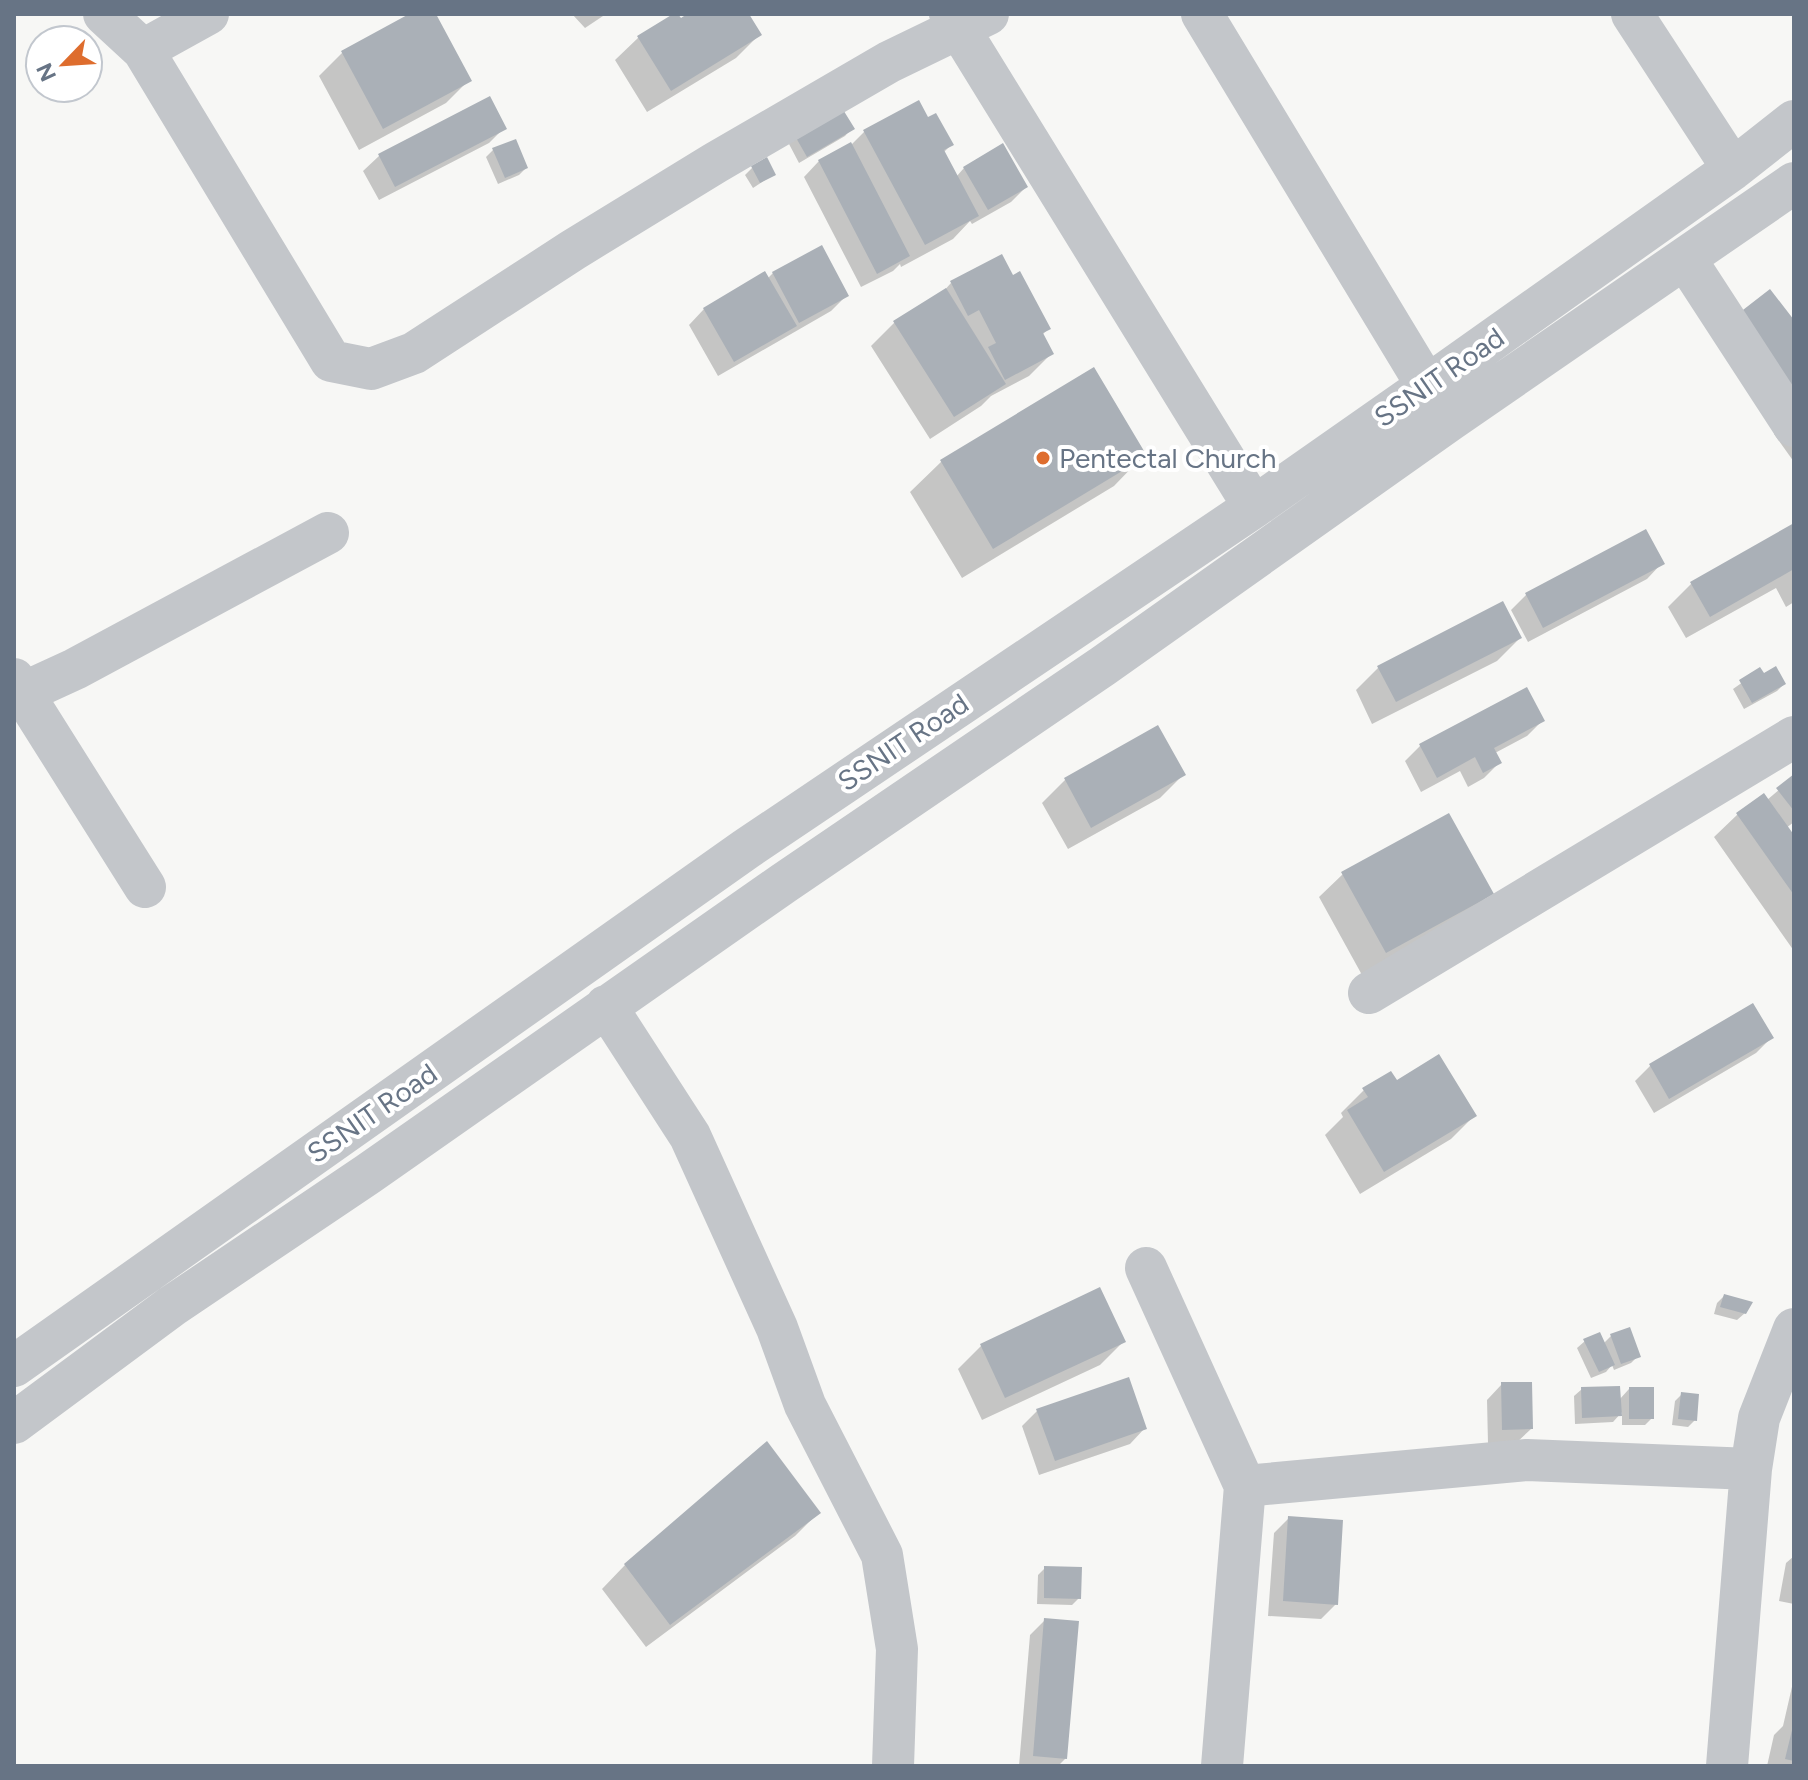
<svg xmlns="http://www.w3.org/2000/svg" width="1808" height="1780" font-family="Figtree,sans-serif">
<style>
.shadow{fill:#0003}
.building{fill:#aab0b7}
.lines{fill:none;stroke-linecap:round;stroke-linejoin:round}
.minor{stroke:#c3c6ca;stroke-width:42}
.poi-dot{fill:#de6d2e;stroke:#fff;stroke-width:3}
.labels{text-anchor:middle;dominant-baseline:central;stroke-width:8;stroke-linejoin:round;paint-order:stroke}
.street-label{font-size:28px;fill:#677485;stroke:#fff}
.poi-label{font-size:28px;fill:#677485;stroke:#fff;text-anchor:start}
</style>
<rect width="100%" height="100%" fill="#f7f7f5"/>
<path class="shadow" d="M 413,14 L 434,14 L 469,80 L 446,103 L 359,150 L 319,76 L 342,53 Z
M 572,14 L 606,14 L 585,28 Z
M 691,14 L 747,14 L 759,35 L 736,58 L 647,112 L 615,60 L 639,37 Z
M 489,99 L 504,128 L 489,143 L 379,200 L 363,171 L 379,156 Z
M 927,120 L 951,145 L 943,153 L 956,177 L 964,168 L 1026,187 L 1011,202 L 972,224 L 970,221 L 953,239 L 901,267 L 900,264 L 893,271 L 861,287 L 804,177 L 819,161 L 852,144 L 864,132 Z
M 852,128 L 845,136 L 799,163 L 789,144 L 796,137 Z
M 493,150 L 526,168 L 519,175 L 498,184 L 486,157 Z
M 752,168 L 774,174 L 753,188 L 745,175 Z
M 773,273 L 846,296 L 831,311 L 718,376 L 689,325 L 704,309 L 764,274 L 767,279 Z
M 951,283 L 1048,329 L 1042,335 L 1052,353 L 1029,376 L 991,396 L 981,406 L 930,439 L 871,346 L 894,323 L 941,294 Z
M 1093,369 L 1144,455 L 1114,486 L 962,578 L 910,492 L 941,462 Z
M 1794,413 L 1794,462 L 1774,434 Z
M 1794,526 L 1794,602 L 1786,607 L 1776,588 L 1686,638 L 1668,607 L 1691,584 Z
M 1662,563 L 1647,579 L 1528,642 L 1511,610 L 1526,595 Z
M 1520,638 L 1497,661 L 1372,724 L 1356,690 L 1379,667 Z
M 1760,670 L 1763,676 L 1784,684 L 1777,691 L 1744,709 L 1733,689 Z
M 1526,690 L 1542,721 L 1527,736 L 1495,753 L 1500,762 L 1484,778 L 1468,787 L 1460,771 L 1421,792 L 1405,761 L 1420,746 Z
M 1157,728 L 1183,775 L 1160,798 L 1068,849 L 1042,803 L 1065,780 Z
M 1794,777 L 1794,822 L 1786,828 L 1794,838 L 1794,951 L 1714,837 L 1738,814 L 1767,800 Z
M 1343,874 L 1491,893 L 1468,916 L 1362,975 L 1319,897 Z
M 1753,1006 L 1771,1038 L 1756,1053 L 1654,1113 L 1635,1081 L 1650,1066 Z
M 1396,1083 L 1474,1116 L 1451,1139 L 1360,1194 L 1325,1135 L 1343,1117 L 1341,1113 L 1364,1090 Z
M 1724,1296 L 1745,1313 L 1737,1320 L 1714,1314 L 1717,1303 Z
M 1611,1336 L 1638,1356 L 1631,1363 L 1614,1370 L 1612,1365 L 1606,1372 L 1591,1378 L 1577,1348 L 1585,1341 L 1603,1344 Z
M 1123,1342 L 1100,1365 L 982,1420 L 958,1369 L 981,1346 Z
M 1502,1384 L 1531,1429 L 1515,1444 L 1488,1444 L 1487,1400 Z
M 1582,1389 L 1619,1400 L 1629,1389 L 1652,1418 L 1645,1425 L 1622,1425 L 1622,1412 L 1613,1422 L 1575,1424 L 1574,1396 Z
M 1682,1394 L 1695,1420 L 1688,1427 L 1672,1425 L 1675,1401 Z
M 1037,1411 L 1145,1428 L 1130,1444 L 1039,1475 L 1022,1426 Z
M 818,1513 L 795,1536 L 646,1647 L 602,1589 L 625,1565 Z
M 1289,1518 L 1336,1604 L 1321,1619 L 1268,1616 L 1274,1533 Z
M 1794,1556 L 1794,1604 L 1779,1601 L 1786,1563 Z
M 1045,1568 L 1079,1598 L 1072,1605 L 1037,1604 L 1038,1575 Z
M 1045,1620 L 1066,1758 L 1058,1766 L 1019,1766 L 1030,1635 Z
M 1794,1678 L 1794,1766 L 1767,1766 L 1774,1735 L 1783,1726 Z"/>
<path class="building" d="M 409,14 L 436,14 L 472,81 L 383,129 L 341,51 Z
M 673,14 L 678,14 L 681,18 L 687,14 L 749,14 L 762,35 L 671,91 L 637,36 Z
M 490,96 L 507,129 L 395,187 L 378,154 Z
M 919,100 L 928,117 L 936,113 L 954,145 L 944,150 L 979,216 L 925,245 L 863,130 Z
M 842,108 L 855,129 L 807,157 L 795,136 Z
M 516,139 L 528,168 L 505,178 L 492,148 Z
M 851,142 L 910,256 L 877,274 L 818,160 Z
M 1003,143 L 1028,187 L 988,210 L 963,167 Z
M 767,157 L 776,175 L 760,183 L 751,166 Z
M 822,245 L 849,296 L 799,323 L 772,272 Z
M 1002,254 L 1013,275 L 1020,271 L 1051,329 L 1043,333 L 1054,354 L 1005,380 L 988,347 L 996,343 L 979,310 L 968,316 L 950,281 Z
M 765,271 L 797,326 L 734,362 L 703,308 Z
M 946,288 L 1006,384 L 954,417 L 893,321 Z
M 1770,289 L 1794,320 L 1794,395 L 1730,320 Z
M 1094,367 L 1147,456 L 993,549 L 940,460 Z
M 1794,523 L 1794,569 L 1710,617 L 1690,582 Z
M 1646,529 L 1665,564 L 1543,628 L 1525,593 Z
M 1503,601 L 1522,638 L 1396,702 L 1377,666 Z
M 1776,666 L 1786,684 L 1752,703 L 1739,680 L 1760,667 L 1764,673 Z
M 1527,687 L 1545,721 L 1494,748 L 1502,763 L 1483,773 L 1475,757 L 1437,778 L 1419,744 Z
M 1158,725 L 1186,775 L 1091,828 L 1064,778 Z
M 1794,774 L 1794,811 L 1776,788 Z
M 1764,793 L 1794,835 L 1794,895 L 1736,813 Z
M 1449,813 L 1494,894 L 1386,953 L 1341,872 Z
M 1753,1003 L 1774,1038 L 1669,1099 L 1649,1064 Z
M 1439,1054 L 1477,1116 L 1384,1172 L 1347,1110 L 1368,1097 L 1362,1088 L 1391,1071 L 1397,1080 Z
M 1100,1287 L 1126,1342 L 1005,1398 L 980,1344 Z
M 1724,1294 L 1753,1302 L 1746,1314 L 1720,1307 Z
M 1630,1327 L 1641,1357 L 1621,1364 L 1610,1334 Z
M 1600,1332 L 1615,1365 L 1599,1372 L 1583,1339 Z
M 1129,1377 L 1147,1429 L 1055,1461 L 1036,1409 Z
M 1501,1382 L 1532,1382 L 1533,1429 L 1502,1430 Z
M 1620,1386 L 1622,1416 L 1582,1418 L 1581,1387 Z
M 1629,1387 L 1654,1387 L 1654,1419 L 1629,1419 Z
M 1681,1392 L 1699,1394 L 1697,1421 L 1678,1419 Z
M 767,1441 L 821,1513 L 670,1625 L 624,1564 Z
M 1288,1516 L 1343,1520 L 1338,1605 L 1283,1601 Z
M 1044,1566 L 1082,1567 L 1081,1599 L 1044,1598 Z
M 1044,1618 L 1079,1621 L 1067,1759 L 1033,1756 Z
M 1793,1726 L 1794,1726 L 1794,1761 L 1785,1759 Z"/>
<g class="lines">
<path class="minor" d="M 104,14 L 143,50 L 208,14
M 950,14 L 1254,507
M 1202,14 L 1427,386
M 1632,14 L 1733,169
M 143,50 L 331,361 L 371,369 L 414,353 L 573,250 L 715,163 L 889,62 L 988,14
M 1686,260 L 1794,426
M 14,679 L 145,887
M 14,697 L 75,669 L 328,533
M 1369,993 L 1794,737
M 606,1006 L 690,1136 L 777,1328 L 805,1405 L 882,1555 L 897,1649 L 893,1766
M 1146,1268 L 1245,1486
M 14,1366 L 746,849 L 1254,507 L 1427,386 L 1733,169 L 1794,121
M 14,1423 L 172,1306 L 368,1174 L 784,883 L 1103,666 L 1450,420 L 1794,183
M 1222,1766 L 1245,1486 L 1527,1460 L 1751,1469
M 1727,1766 L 1751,1469 L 1759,1418 L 1794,1329"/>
</g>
<circle class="poi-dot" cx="1043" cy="458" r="8"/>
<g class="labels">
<g class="street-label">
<text transform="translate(1439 377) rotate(-35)">SSNIT Road</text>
<text transform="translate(903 742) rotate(-34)">SSNIT Road</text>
<text transform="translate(372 1113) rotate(-35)">SSNIT Road</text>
</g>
<g class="poi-label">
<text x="1059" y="458">Pentectal Church</text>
</g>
</g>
<rect width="1808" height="1780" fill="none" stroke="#677485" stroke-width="32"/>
<g transform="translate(64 64) rotate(245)"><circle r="38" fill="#ffffff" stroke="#c2c7ce" stroke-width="2"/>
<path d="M0-6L14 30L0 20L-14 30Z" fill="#de6d2e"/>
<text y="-12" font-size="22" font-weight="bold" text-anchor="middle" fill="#677485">N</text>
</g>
</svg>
